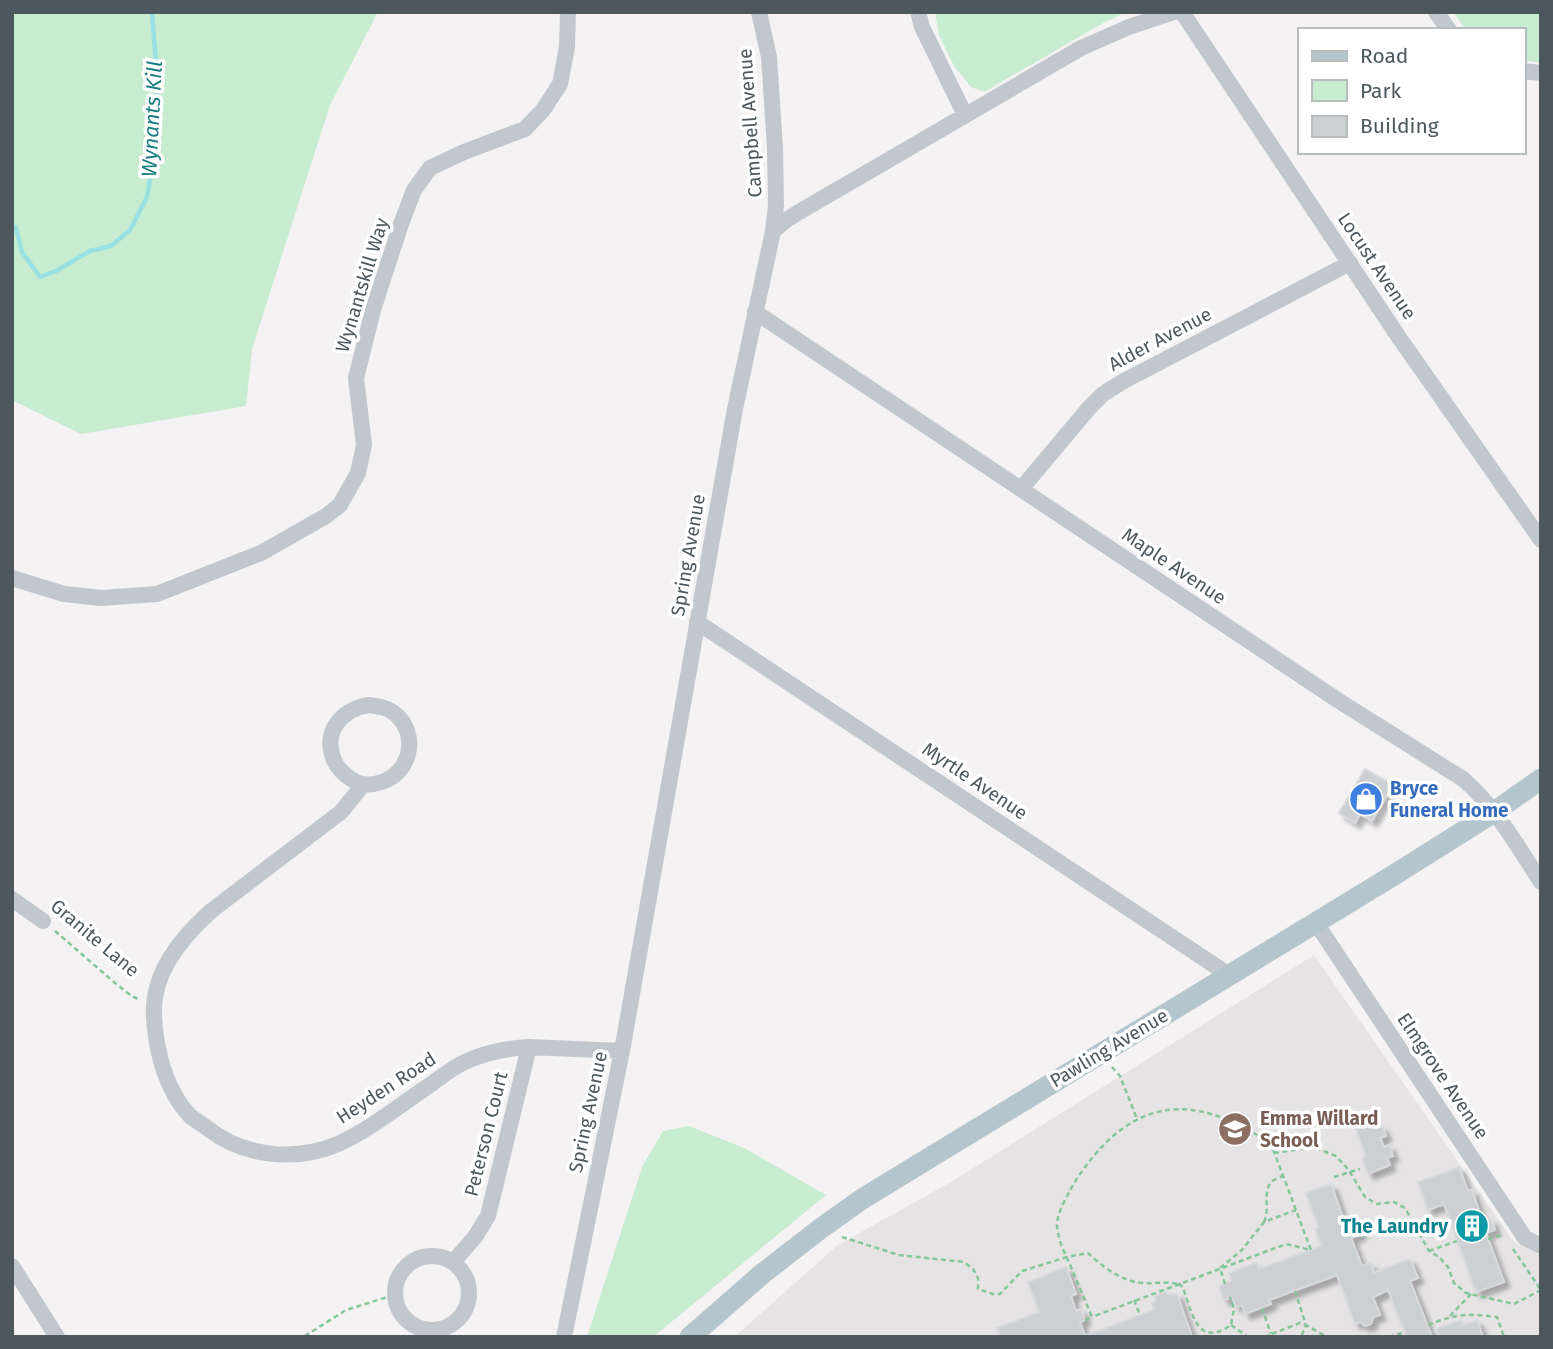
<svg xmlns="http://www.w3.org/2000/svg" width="1553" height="1349" font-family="'Fira Sans',sans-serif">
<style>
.education{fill:#e5e3e4}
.green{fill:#c7eccf}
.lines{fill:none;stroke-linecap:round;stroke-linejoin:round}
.stream{stroke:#99e0e3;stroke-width:4.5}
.building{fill:#cdd0d3;stroke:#d7d9dc;stroke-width:2;filter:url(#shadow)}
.path{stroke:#82c699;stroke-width:2.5;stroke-dasharray:5 3.5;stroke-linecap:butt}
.minor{stroke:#c0c8cd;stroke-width:16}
.major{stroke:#b5c5cd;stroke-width:21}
.labels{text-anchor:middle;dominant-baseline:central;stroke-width:7;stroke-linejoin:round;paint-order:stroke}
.street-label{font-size:19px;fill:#4c585d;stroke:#fff}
.shop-label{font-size:19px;font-weight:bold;fill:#366cbe;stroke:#fff;text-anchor:start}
.education-label{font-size:19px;font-weight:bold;fill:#785e54;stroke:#fff;text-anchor:start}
.culture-label{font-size:19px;font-weight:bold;fill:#0d838f;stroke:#fff;text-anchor:end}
.water-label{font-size:21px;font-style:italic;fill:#1b7e83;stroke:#fff}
</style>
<defs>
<filter id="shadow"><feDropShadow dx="5.5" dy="5.5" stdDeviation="2" flood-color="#0004"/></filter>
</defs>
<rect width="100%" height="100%" fill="#f4f2f3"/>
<path class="education" d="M 1314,955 L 1514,1242 L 1541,1256 L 1541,1337 L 734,1337 L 838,1245 L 951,1182 Z"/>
<path class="green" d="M 12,12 L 378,12 L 330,105 L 252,349 L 246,406 L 81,434 L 12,400 Z
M 935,12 L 1126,12 L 1103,23 L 984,92 L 971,87 L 954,66 L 939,35 Z
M 1453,12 L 1541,12 L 1541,63 L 1523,60 L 1523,30 L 1466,30 Z
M 689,1126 L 744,1148 L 826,1195 L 653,1337 L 587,1337 L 642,1167 L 663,1131 Z"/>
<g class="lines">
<path class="stream" d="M 12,226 L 16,228 L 22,252 L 40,277 L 56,271 L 90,251 L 111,246 L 130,230 L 147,197 L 154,157 L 158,88 L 152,12"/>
</g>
<path class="building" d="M 1365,769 L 1393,785 L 1372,821 L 1360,814 L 1355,823 L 1339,813 Z
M 1374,1122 L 1377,1128 L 1382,1126 L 1386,1136 L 1380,1138 L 1384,1147 L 1389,1145 L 1393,1156 L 1387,1158 L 1390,1165 L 1368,1174 L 1362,1158 L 1366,1156 L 1356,1129 Z
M 1459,1167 L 1468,1191 L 1472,1190 L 1483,1222 L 1491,1219 L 1495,1230 L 1486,1233 L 1504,1282 L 1476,1292 L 1444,1204 L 1428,1210 L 1418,1182 Z
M 1331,1184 L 1344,1220 L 1353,1217 L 1360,1221 L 1362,1229 L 1359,1235 L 1351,1238 L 1362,1266 L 1371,1263 L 1374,1273 L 1410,1259 L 1418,1278 L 1410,1281 L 1432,1337 L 1407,1337 L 1388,1290 L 1373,1297 L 1380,1315 L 1373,1317 L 1371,1324 L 1365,1326 L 1360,1322 L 1355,1324 L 1337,1275 L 1269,1300 L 1271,1304 L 1245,1314 L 1242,1305 L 1236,1307 L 1232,1297 L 1224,1300 L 1219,1286 L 1232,1281 L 1229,1273 L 1256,1263 L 1259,1269 L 1322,1246 L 1315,1229 L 1319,1228 L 1306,1193 Z
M 1066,1267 L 1076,1294 L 1071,1296 L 1076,1311 L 1081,1309 L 1085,1320 L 1080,1322 L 1085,1336 L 1154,1310 L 1152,1303 L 1156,1301 L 1155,1296 L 1166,1292 L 1172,1295 L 1177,1294 L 1192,1337 L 997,1337 L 1000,1336 L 997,1328 L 1039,1312 L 1028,1282 Z
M 1461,1320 L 1463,1326 L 1477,1320 L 1483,1337 L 1438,1337 L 1439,1336 L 1436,1329 Z"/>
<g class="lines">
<path class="path" d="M 55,931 L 115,983 L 133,997 L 139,999
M 1112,1067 L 1120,1076 L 1137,1119
M 1274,1153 L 1313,1147 L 1336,1156 L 1348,1169 L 1365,1197 L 1377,1204 L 1394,1202 L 1405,1208 L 1429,1251 L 1439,1257 L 1448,1267 L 1454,1283 L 1466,1293 L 1514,1304 L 1541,1290
M 1334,1177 L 1360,1169
M 1264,1222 C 1272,1204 1257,1183 1283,1176
M 842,1237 L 899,1255 L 964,1262 L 973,1269 L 978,1278 L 978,1289 L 993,1294 L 1000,1294 L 1022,1271 L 1067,1257 L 1088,1253 C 1103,1267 1121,1281 1142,1283 C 1154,1284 1165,1281 1177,1284
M 1488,1239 L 1503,1235
M 1513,1249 L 1541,1290
M 1429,1251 L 1457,1241
M 1179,1283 L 1183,1288 C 1192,1312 1197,1349 1231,1325 L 1234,1309 L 1230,1297
M 1225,1284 L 1220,1268 L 1242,1250 L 1264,1222 L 1296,1210
M 1295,1291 L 1306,1325 L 1327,1337
M 1134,1300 L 1140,1315
M 1262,1308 L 1271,1334
M 1450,1316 L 1471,1294
M 1085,1320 L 1092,1317 C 1085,1300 1078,1284 1071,1267 C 1065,1254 1058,1240 1057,1226 C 1056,1214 1071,1188 1078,1177 C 1113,1125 1158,1093 1223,1118 C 1242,1125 1259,1134 1273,1149 L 1311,1250 L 1286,1244 L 1092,1317
M 1231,1325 L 1248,1337
M 1428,1325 C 1456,1314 1467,1313 1497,1317 L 1504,1337
M 305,1336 L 346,1310 L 394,1295
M 1264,1337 L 1300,1323 L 1306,1325 L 1301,1337
M 1389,1337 L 1405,1332"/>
<path class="minor" d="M 918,12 L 922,27 L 965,115
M 1182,12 L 1398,336 L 1541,540
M 1436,12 L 1449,30
M 1523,71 L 1541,73
M 773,231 L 785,221 L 799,212 L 1081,48 L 1129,27 L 1174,12
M 755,312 L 1339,701 L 1463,779 C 1496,807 1517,846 1541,882
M 1021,489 L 1089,408 L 1103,394 L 1122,382 L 1350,263
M 12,578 L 64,594 L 101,598 L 157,594 L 261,553 L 326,516 L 340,505 L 358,473 L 364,445 L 356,378 L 373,310 L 401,224 L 414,190 L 430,168 L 464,152 L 525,129 L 543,110 L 560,84 L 567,47 L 568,12
M 697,622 L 1229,975
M 368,705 C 377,706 386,707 394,713 C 419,732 412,772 382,782 C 373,785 365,786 356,782 C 347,777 338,770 334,760 C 322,731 342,710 368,705 Z
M 363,785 L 341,812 L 211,911 C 180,939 151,974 154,1018 C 156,1051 166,1091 190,1116 C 195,1120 202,1124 207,1128 C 244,1157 295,1162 338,1144 C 368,1131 400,1105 427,1087 C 440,1078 453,1067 467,1061 C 487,1052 508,1048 529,1047 L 622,1051
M 12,899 L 43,921
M 1316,923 L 1525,1238 L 1541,1246
M395 1293a37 37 0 1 1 74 0a37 37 0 1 1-74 0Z
M 453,1262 L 475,1237 L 488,1216 L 529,1047
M 12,1266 L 57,1337
M 564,1337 L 622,1051 L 735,409 L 773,231 L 776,205 L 775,148 L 769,57 L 759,12"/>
<path class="major" d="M 690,1337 L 762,1274 L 820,1229 L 862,1199 L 1394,875 L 1494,812 L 1541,779"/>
</g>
<defs>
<g id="shop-disc" transform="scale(1.75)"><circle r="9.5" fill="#3f7fe0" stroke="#fff"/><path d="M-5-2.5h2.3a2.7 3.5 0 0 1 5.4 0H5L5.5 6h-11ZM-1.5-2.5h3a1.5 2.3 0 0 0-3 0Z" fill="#fff"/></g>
<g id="school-disc" transform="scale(1.75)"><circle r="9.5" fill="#8d6e63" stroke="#fff"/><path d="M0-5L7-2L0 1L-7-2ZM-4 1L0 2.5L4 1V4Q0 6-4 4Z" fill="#fff"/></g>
<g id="building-disc" transform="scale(1.75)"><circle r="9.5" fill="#0f9aa8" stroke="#fff"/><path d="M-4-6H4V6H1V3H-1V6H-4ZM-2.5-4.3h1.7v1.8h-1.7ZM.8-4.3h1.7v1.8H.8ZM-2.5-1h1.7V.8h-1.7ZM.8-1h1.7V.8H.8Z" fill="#fff"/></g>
</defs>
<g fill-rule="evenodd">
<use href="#shop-disc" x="1366" y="799"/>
<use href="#school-disc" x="1235" y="1129"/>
<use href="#building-disc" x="1472" y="1226"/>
</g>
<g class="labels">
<g class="street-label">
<text transform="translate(750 123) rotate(-94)">Campbell Avenue</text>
<text transform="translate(1377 266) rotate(56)">Locust Avenue</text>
<text transform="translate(362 285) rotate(-73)">Wynantskill Way</text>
<text transform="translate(1160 339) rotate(-28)">Alder Avenue</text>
<text transform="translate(688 555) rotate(-80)">Spring Avenue</text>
<text transform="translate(1174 566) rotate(34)">Maple Avenue</text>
<text transform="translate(975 781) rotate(34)">Myrtle Avenue</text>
<text transform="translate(95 938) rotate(40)">Granite Lane</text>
<text transform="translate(1109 1048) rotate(-31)">Pawling Avenue</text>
<text transform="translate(1443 1076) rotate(56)">Elmgrove Avenue</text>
<text transform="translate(386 1088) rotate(-33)">Heyden Road</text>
<text transform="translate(588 1112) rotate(-78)">Spring Avenue</text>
<text transform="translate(486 1134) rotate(-76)">Peterson Court</text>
</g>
<g class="shop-label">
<text x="1390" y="788">Bryce<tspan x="1390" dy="22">Funeral Home</tspan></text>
</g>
<g class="education-label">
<text x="1260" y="1118">Emma Willard<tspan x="1260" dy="22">School</tspan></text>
</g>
<g class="culture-label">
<text x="1448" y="1226">The Laundry</text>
</g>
<g class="water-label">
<text transform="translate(152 119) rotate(-87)">Wynants Kill</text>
</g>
</g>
<rect width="1553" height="1349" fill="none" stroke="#4c585d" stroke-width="28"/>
<rect x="1298" y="28" width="228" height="126" fill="#ffffff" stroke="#b7bcbe" stroke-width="2"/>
<rect x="1312" y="51" width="35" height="10" fill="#b5c5cd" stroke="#b7bcbe" stroke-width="2"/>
<text x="1360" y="63" font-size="21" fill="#4c585d">Road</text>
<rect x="1312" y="80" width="35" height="21" fill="#c7eccf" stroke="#b7bcbe" stroke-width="2"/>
<text x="1360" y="98" font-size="21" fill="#4c585d">Park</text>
<rect x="1312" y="116" width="35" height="21" fill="#cdd0d3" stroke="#b7bcbe" stroke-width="2"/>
<text x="1360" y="133" font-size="21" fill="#4c585d">Building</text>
</svg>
